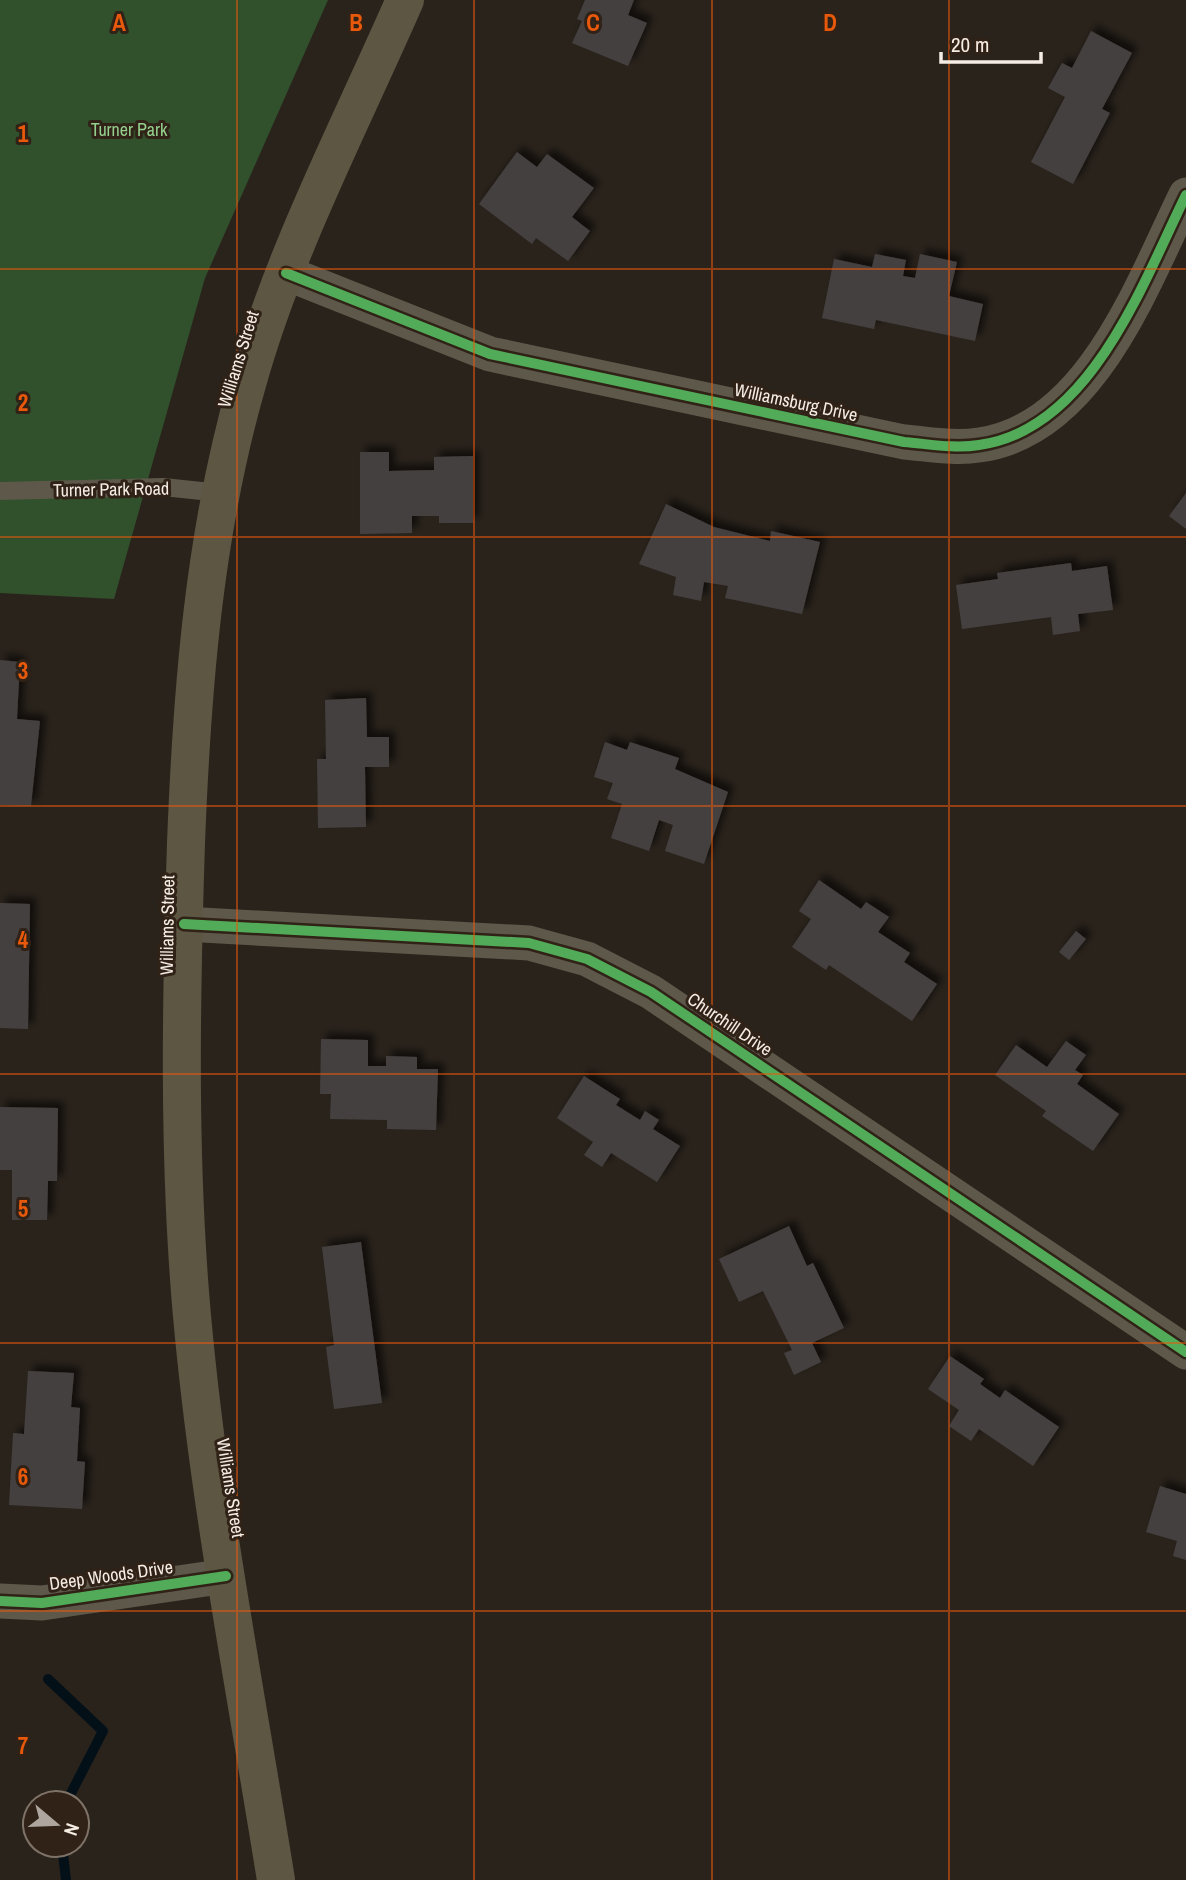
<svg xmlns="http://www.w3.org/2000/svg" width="1186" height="1880" font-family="'Archivo Narrow',sans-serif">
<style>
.green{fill:#31502c}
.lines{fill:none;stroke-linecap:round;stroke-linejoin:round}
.stream{stroke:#041018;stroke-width:10}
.building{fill:#454040;filter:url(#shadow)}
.lane{stroke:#5d584a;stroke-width:18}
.street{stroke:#5d584a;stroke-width:35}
.secondary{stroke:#5c5643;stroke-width:38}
.cycleway-casing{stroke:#302216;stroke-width:15}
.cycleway{stroke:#51ab58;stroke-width:10}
.grid{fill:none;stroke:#e8590c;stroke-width:2;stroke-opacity:0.55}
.labels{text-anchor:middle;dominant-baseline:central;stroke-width:6;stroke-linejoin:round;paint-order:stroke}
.park-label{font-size:18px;fill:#94d18f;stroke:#302216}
.street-label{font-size:18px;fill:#f5ece4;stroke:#302216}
.grid-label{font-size:23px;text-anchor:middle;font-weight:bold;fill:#e8590c;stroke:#302216;stroke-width:6;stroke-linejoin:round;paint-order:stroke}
</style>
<defs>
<filter id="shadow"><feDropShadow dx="6" dy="-6" stdDeviation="3.5" flood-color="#0009"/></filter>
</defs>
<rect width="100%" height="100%" fill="#2a231c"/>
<path class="green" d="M 0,0 L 328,0 L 205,278 L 114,599 L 0,593 Z"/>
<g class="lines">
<path class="stream" d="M 48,1679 L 103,1731 L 66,1803
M 62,1845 L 66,1880"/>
</g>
<path class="building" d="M 585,0 L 634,0 L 628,15 L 647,23 L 628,66 L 572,43 L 582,21 L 577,19 Z
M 1091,31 L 1132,53 L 1102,109 L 1110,113 L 1073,184 L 1031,162 L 1065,97 L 1048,88 L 1062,63 L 1072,68 Z
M 517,152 L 537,167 L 547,154 L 594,188 L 572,217 L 590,231 L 568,261 L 536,238 L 532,244 L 479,204 Z
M 875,254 L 906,260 L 903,276 L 915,278 L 920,254 L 957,262 L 949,296 L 983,304 L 975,341 L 876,320 L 874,329 L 822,318 L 834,259 L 872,267 Z
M 360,452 L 389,452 L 389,471 L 434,470 L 434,457 L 473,456 L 473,523 L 439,523 L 439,516 L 412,516 L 412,533 L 360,534 Z
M 1186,493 L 1186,529 L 1169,516 Z
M 666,504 L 714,527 L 770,541 L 771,531 L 820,542 L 802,614 L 725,598 L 728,586 L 704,582 L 701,601 L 673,595 L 676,577 L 639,564 Z
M 1071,563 L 1072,571 L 1107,566 L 1113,610 L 1078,614 L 1080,631 L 1053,635 L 1051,617 L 962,629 L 956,585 L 998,579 L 997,573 Z
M 0,660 L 20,662 L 17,719 L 40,721 L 31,806 L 0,805 Z
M 366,698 L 367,737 L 389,737 L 389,767 L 365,767 L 366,827 L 318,828 L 317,759 L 326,759 L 325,700 Z
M 605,742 L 627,750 L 630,742 L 679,758 L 675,769 L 728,792 L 704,864 L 665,851 L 673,825 L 659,820 L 649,851 L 611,838 L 622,804 L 607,799 L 613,783 L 594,777 Z
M 819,880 L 861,909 L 866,902 L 889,917 L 878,932 L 910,953 L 904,962 L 937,984 L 912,1021 L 829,965 L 826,970 L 792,947 L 811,919 L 799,911 Z
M 0,903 L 30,904 L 28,1029 L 0,1028 Z
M 1076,931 L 1086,939 L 1069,960 L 1059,952 Z
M 321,1039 L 368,1040 L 368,1066 L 386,1066 L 386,1056 L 417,1057 L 417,1069 L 438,1069 L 436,1130 L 387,1129 L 387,1120 L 330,1119 L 331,1094 L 320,1094 Z
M 1066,1041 L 1086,1055 L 1075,1070 L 1083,1075 L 1077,1084 L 1119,1114 L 1093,1151 L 1042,1116 L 1046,1111 L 995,1075 L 1016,1045 L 1047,1067 Z
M 584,1076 L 620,1099 L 616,1105 L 640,1120 L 645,1111 L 659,1120 L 653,1129 L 680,1146 L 657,1182 L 611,1153 L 602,1167 L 584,1155 L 593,1142 L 557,1118 Z
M 0,1107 L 58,1108 L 57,1181 L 48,1181 L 47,1220 L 12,1220 L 12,1170 L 0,1170 Z
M 789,1226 L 807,1266 L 813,1263 L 844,1328 L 812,1343 L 821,1362 L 794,1375 L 784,1353 L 792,1350 L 763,1291 L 739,1302 L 719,1259 Z
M 361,1242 L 382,1403 L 334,1409 L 326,1347 L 334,1345 L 322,1247 Z
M 950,1356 L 984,1379 L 980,1384 L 1000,1398 L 1005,1390 L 1059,1427 L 1033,1466 L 979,1429 L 971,1441 L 949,1426 L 959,1410 L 928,1389 Z
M 28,1371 L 74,1373 L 71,1407 L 80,1408 L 77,1461 L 85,1462 L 82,1509 L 9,1505 L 13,1433 L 24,1434 Z
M 1160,1486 L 1186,1494 L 1186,1560 L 1173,1556 L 1177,1541 L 1146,1532 Z"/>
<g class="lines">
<path class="lane" d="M 0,491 L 163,487 L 221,493"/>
<path class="street" d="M 286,273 L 490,354 L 904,442 C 929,444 955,449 979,445 C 1091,430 1143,282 1186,195
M 184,924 L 529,943 L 587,959 L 651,992 L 1186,1352
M 0,1601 L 42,1603 L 226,1576"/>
<path class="secondary" d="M 276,1880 C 246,1692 209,1505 192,1316 C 178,1159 181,1000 186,843 C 192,688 204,533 247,384 C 284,251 350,126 405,0"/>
<g class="cycleway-casing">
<path id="cycleway" d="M 286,273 L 490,354 L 904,442 C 929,444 955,449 979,445 C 1091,430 1143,282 1186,195
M 184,924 L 529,943 L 587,959 L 651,992 L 1186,1352
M 0,1601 L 42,1603 L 226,1576"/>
</g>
<use href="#cycleway" class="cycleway"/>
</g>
<path class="grid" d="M 237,0 L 237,1880M 474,0 L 474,1880M 712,0 L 712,1880M 949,0 L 949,1880M 0,269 L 1186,269M 0,537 L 1186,537M 0,806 L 1186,806M 0,1074 L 1186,1074M 0,1343 L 1186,1343M 0,1611 L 1186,1611"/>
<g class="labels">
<g class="park-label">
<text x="129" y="129">Turner Park</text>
</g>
<g class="street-label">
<text transform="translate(238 359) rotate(-73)">Williams Street</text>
<text transform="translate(796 402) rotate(12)">Williamsburg Drive</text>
<text transform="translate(111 489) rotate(-1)">Turner Park Road</text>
<text transform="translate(167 925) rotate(-89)">Williams Street</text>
<text transform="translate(730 1024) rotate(34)">Churchill Drive</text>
<text transform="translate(231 1488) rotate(81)">Williams Street</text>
<text transform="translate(111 1575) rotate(-8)">Deep Woods Drive</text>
</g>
</g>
<g class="grid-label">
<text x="119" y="31">A</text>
<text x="356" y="31">B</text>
<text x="593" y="31">C</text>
<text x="830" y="31">D</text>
<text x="23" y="142">1</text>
<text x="23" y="411">2</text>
<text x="23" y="679">3</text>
<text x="23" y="948">4</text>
<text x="23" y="1217">5</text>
<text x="23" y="1485">6</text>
<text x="23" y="1754">7</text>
</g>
<g transform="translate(56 1824) rotate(109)"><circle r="33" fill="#302216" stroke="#7f7368" stroke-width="2"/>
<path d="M0-5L12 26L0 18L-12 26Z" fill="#aea69e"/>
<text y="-10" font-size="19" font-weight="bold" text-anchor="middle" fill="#f5ece4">N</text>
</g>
<path d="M941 52v10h100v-10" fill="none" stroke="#f5ece4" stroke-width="3.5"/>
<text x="951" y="52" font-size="21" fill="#f5ece4" stroke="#302216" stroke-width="5" paint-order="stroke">20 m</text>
</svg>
